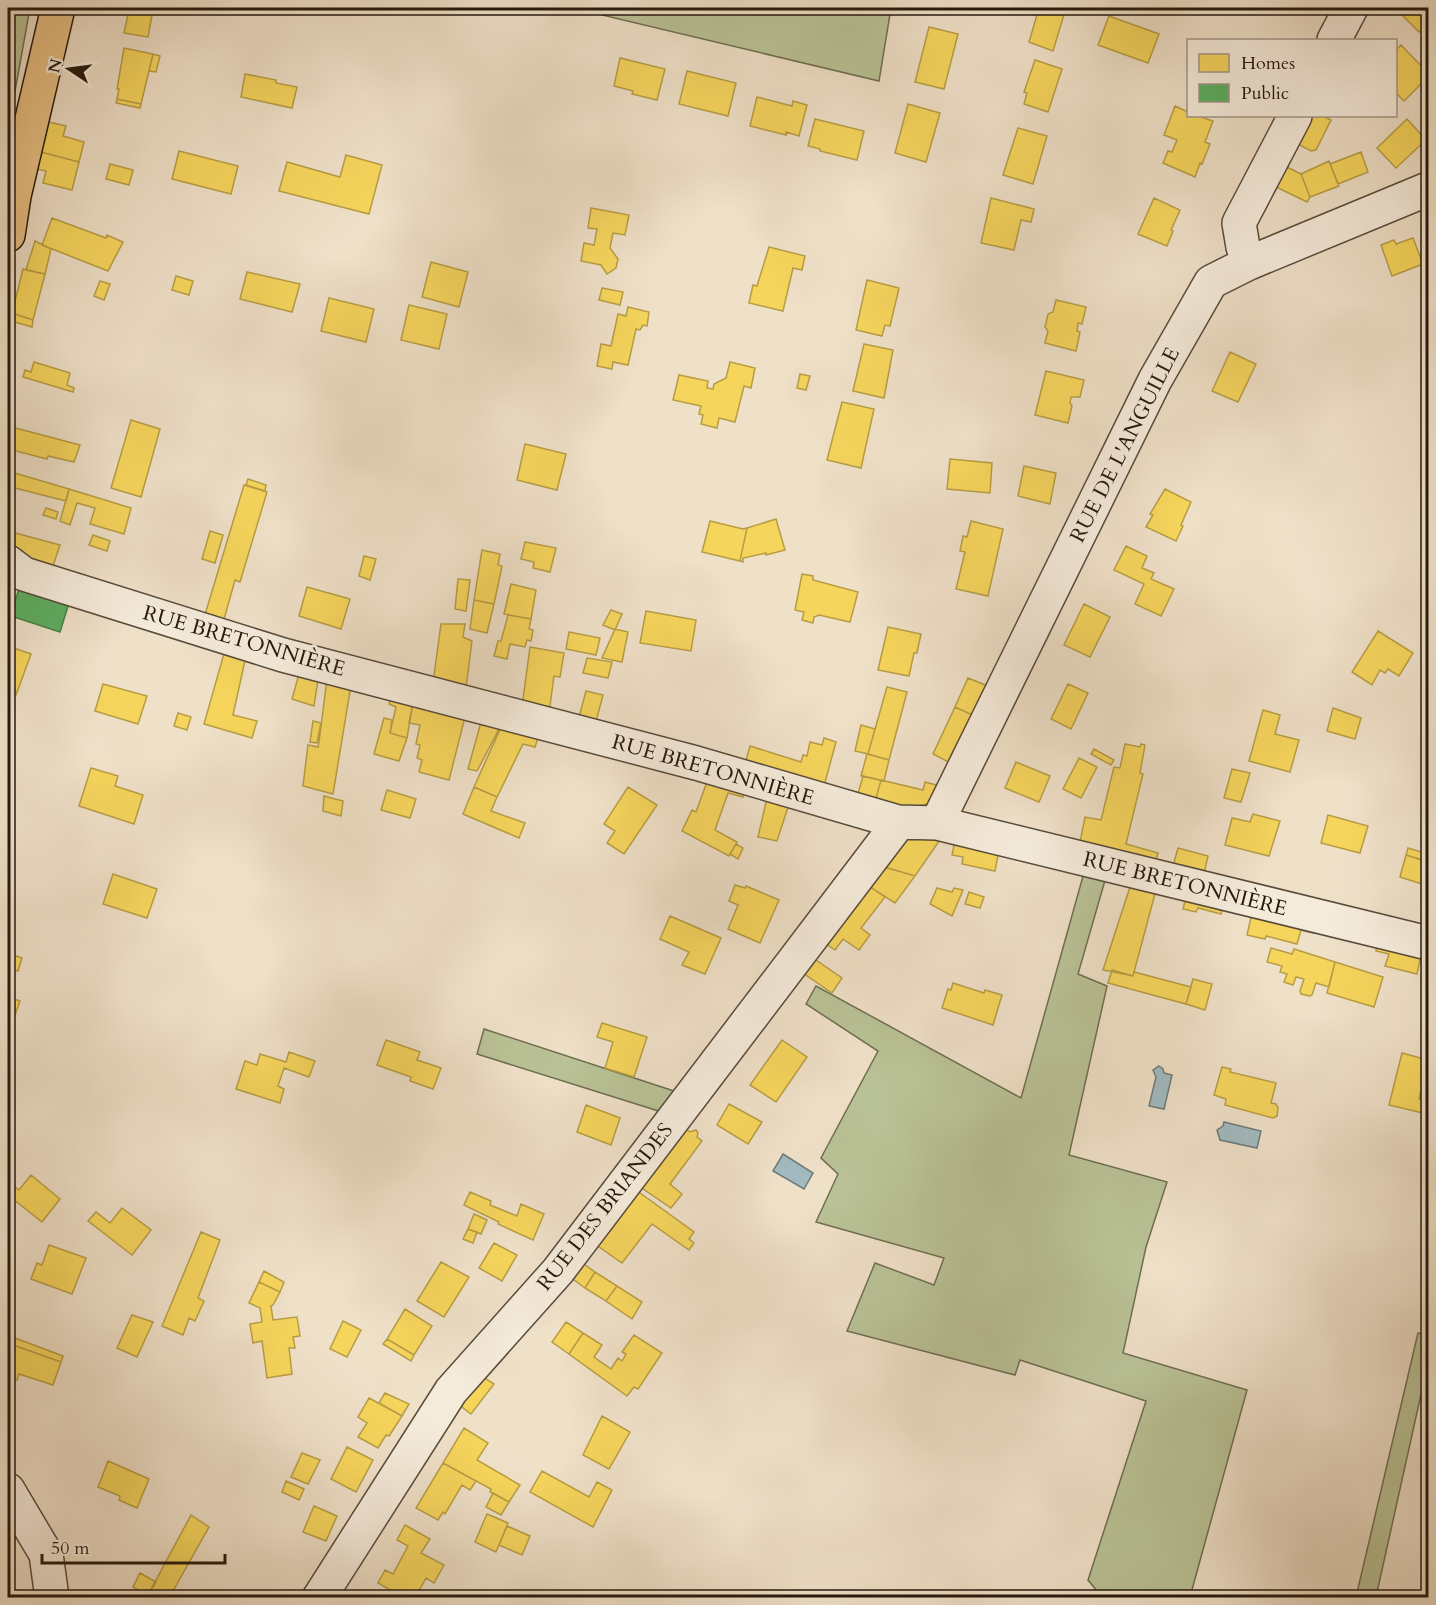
<svg xmlns="http://www.w3.org/2000/svg" width="1436" height="1605" font-family="Cardo,serif">
<style>
.green{fill:#b9c296;stroke:#6f6e51;stroke-width:1.5}
.water{fill:#a1bac1;stroke:#6f7a79;stroke-width:1.5}
.homes{fill:#f6d55c;stroke:#b79d44;stroke-width:1.5}
.public{fill:#5aae61;stroke:#4a8148;stroke-width:1.5}
.lines{fill:none;stroke-linecap:round;stroke-linejoin:round}
.minor-casing{stroke:#584b3b;stroke-width:36}
.major-casing{stroke:#25190c;stroke-width:36}
.minor{stroke:#f5ebdb;stroke-width:33}
.major{stroke:#e8c084;stroke-width:33}
.labels{text-anchor:middle;dominant-baseline:central;stroke-width:6;stroke-linejoin:round;paint-order:stroke}
.street-label{font-size:21px;fill:#25190c;stroke:#f5ebdb}
</style>
<rect width="100%" height="100%" fill="#efe0c8"/>
<filter id="stains"><feTurbulence type="fractalNoise" baseFrequency=".00333" numOctaves="4"/><feColorMatrix values="0 0 0 0 .2 0 0 0 0 .09 0 0 0 0 .02 0 0 0 .5 -.17"/></filter>
<radialGradient id="worn" r=".72"><stop offset=".6" stop-color="#630" stop-opacity="0"/><stop offset="1" stop-color="#630" stop-opacity=".3"/></radialGradient>
<path class="green" d="M 8,8 L 30,8 L 8,130 Z
M 603,8 L 891,8 L 879,81 L 602,15 Z
M 1085,869 L 1106,877 L 1078,974 L 1107,986 L 1069,1155 L 1167,1182 L 1146,1247 L 1123,1353 L 1247,1390 L 1190,1597 L 1102,1597 L 1088,1580 L 1146,1401 L 1020,1360 L 1015,1375 L 847,1331 L 875,1263 L 934,1285 L 944,1258 L 816,1222 L 838,1174 L 821,1158 L 878,1051 L 806,1004 L 816,986 L 1021,1098 Z
M 484,1029 L 677,1092 L 665,1113 L 477,1054 Z
M 1418,1333 L 1428,1335 L 1428,1363 L 1376,1597 L 1356,1597 Z"/>
<path class="water" d="M 1159,1066 L 1163,1069 L 1164,1073 L 1172,1075 L 1164,1109 L 1149,1106 L 1156,1077 L 1153,1070 Z
M 1224,1122 L 1261,1131 L 1257,1148 L 1220,1140 L 1217,1130 L 1223,1126 Z
M 783,1154 L 813,1173 L 804,1189 L 773,1171 Z"/>
<path class="homes" d="M 1039,8 L 1066,8 L 1053,51 L 1029,42 Z
M 1402,8 L 1428,8 L 1428,24 L 1419,32 L 1398,11 Z
M 129,10 L 152,15 L 148,37 L 124,33 Z
M 1109,16 L 1159,34 L 1148,63 L 1098,45 Z
M 929,27 L 958,34 L 944,89 L 915,82 Z
M 1401,45 L 1428,73 L 1428,77 L 1404,101 L 1396,93 L 1396,50 Z
M 124,48 L 153,54 L 141,104 L 117,99 L 119,89 L 117,89 Z
M 153,54 L 160,56 L 156,72 L 149,71 Z
M 620,58 L 665,69 L 657,100 L 632,94 L 633,91 L 614,86 Z
M 1035,60 L 1062,69 L 1048,112 L 1024,104 L 1027,93 L 1024,92 Z
M 687,71 L 736,83 L 728,116 L 679,104 Z
M 245,74 L 276,80 L 276,83 L 297,87 L 292,108 L 241,97 Z
M 757,97 L 792,106 L 793,101 L 807,105 L 799,136 L 786,132 L 786,135 L 750,126 Z
M 117,99 L 141,104 L 140,108 L 116,103 Z
M 908,104 L 940,113 L 926,162 L 895,153 Z
M 1175,106 L 1188,112 L 1188,116 L 1198,116 L 1213,121 L 1205,142 L 1210,144 L 1202,164 L 1200,163 L 1195,177 L 1163,163 L 1168,151 L 1172,152 L 1177,140 L 1164,135 Z
M 1310,116 L 1323,116 L 1331,120 L 1316,150 L 1311,151 L 1296,143 Z
M 815,119 L 864,131 L 857,160 L 820,151 L 820,149 L 808,146 Z
M 1407,119 L 1426,140 L 1396,168 L 1377,148 Z
M 49,122 L 66,126 L 63,136 L 84,142 L 79,162 L 41,152 Z
M 1018,128 L 1047,136 L 1033,184 L 1003,175 Z
M 179,151 L 238,166 L 231,194 L 172,179 Z
M 41,152 L 79,162 L 72,190 L 43,183 L 46,171 L 37,169 Z
M 1361,152 L 1368,172 L 1338,184 L 1330,164 Z
M 346,155 L 382,165 L 369,214 L 279,191 L 287,162 L 340,177 Z
M 1329,161 L 1339,186 L 1310,197 L 1301,174 Z
M 110,164 L 133,170 L 129,185 L 106,179 Z
M 1285,166 L 1301,174 L 1310,197 L 1307,202 L 1274,186 Z
M 991,198 L 1034,209 L 1031,222 L 1021,220 L 1014,250 L 981,243 Z
M 1154,198 L 1180,210 L 1171,230 L 1173,231 L 1167,246 L 1138,234 Z
M 591,208 L 629,215 L 625,235 L 613,233 L 610,248 L 618,259 L 616,268 L 607,274 L 601,265 L 581,261 L 584,243 L 594,245 L 597,229 L 588,228 Z
M 52,218 L 106,238 L 107,235 L 123,242 L 108,271 L 42,245 Z
M 1413,238 L 1423,264 L 1392,276 L 1381,245 L 1394,240 L 1396,244 Z
M 35,241 L 51,249 L 45,274 L 26,270 Z
M 769,247 L 805,256 L 802,270 L 793,268 L 783,311 L 749,303 L 753,285 L 757,286 Z
M 431,262 L 468,272 L 459,307 L 422,297 Z
M 23,269 L 45,274 L 33,320 L 12,313 Z
M 247,272 L 300,284 L 292,312 L 240,299 Z
M 176,276 L 193,281 L 189,295 L 172,290 Z
M 867,280 L 899,288 L 890,326 L 885,325 L 882,336 L 856,330 Z
M 100,281 L 110,284 L 104,300 L 94,296 Z
M 602,288 L 623,292 L 620,305 L 599,300 Z
M 329,298 L 374,309 L 366,342 L 321,331 Z
M 1056,300 L 1086,307 L 1082,324 L 1078,323 L 1077,331 L 1080,332 L 1076,351 L 1045,343 L 1048,331 L 1045,327 L 1048,314 L 1053,312 Z
M 409,305 L 447,314 L 439,349 L 401,340 Z
M 628,307 L 649,312 L 647,326 L 643,325 L 640,330 L 636,329 L 628,365 L 613,362 L 612,369 L 597,366 L 601,344 L 611,346 L 618,314 L 626,316 Z
M 12,313 L 33,320 L 32,327 L 11,321 Z
M 864,344 L 893,350 L 884,398 L 853,391 Z
M 1230,352 L 1256,364 L 1238,402 L 1212,391 Z
M 34,362 L 70,373 L 67,385 L 74,388 L 73,392 L 23,377 L 25,370 L 31,372 Z
M 730,362 L 755,368 L 751,388 L 744,386 L 735,422 L 719,418 L 717,428 L 701,424 L 703,415 L 699,414 L 701,406 L 673,400 L 679,375 L 708,381 L 707,388 L 713,389 L 714,384 L 726,378 Z
M 1046,371 L 1084,380 L 1080,397 L 1071,397 L 1070,403 L 1072,406 L 1068,423 L 1035,415 Z
M 800,374 L 810,376 L 806,390 L 797,388 Z
M 842,402 L 874,409 L 861,468 L 827,460 Z
M 131,420 L 160,429 L 141,497 L 111,488 Z
M 8,426 L 80,445 L 74,462 L 48,456 L 47,459 L 8,449 Z
M 525,444 L 566,454 L 557,490 L 517,480 Z
M 950,459 L 992,463 L 990,493 L 947,489 Z
M 1024,466 L 1056,473 L 1050,504 L 1018,496 Z
M 8,471 L 69,489 L 66,501 L 11,487 L 10,498 L 8,498 Z
M 248,479 L 266,485 L 265,491 L 246,485 Z
M 244,485 L 267,492 L 240,582 L 235,580 L 223,623 L 204,618 Z
M 69,489 L 131,508 L 124,534 L 90,524 L 95,508 L 77,503 L 70,525 L 60,521 Z
M 1165,489 L 1191,502 L 1181,525 L 1183,526 L 1176,541 L 1146,527 L 1153,515 L 1150,514 Z
M 46,508 L 58,512 L 56,519 L 43,515 Z
M 776,519 L 785,550 L 766,555 L 766,553 L 743,558 L 743,562 L 740,561 L 747,528 Z
M 710,521 L 743,529 L 747,528 L 740,561 L 702,552 Z
M 971,521 L 1003,529 L 988,596 L 956,589 L 965,552 L 960,551 L 963,536 L 967,537 Z
M 8,531 L 60,545 L 52,569 L 36,564 L 8,544 Z
M 210,531 L 223,535 L 215,563 L 202,559 Z
M 93,535 L 110,541 L 107,551 L 89,545 Z
M 525,542 L 556,548 L 550,572 L 533,568 L 534,562 L 521,559 Z
M 1126,546 L 1147,556 L 1142,568 L 1154,573 L 1151,579 L 1174,589 L 1161,616 L 1135,604 L 1144,584 L 1114,570 Z
M 482,550 L 500,554 L 498,565 L 502,566 L 494,604 L 474,600 Z
M 364,556 L 376,559 L 370,580 L 359,576 Z
M 802,574 L 813,576 L 813,580 L 858,592 L 850,622 L 819,615 L 814,617 L 813,623 L 802,620 L 804,612 L 795,610 Z
M 458,579 L 470,580 L 466,611 L 455,609 Z
M 511,584 L 536,590 L 531,619 L 504,614 Z
M 307,587 L 350,599 L 341,629 L 299,616 Z
M 474,600 L 494,604 L 487,633 L 470,629 Z
M 1084,604 L 1110,617 L 1090,657 L 1064,645 Z
M 611,610 L 622,614 L 615,630 L 603,625 Z
M 646,611 L 696,620 L 691,651 L 640,643 Z
M 508,615 L 531,619 L 529,629 L 533,630 L 531,641 L 527,640 L 525,647 L 510,644 L 507,659 L 494,656 L 498,641 L 501,641 Z
M 441,624 L 465,624 L 463,637 L 472,641 L 466,688 L 433,683 Z
M 888,627 L 921,634 L 917,653 L 914,653 L 909,676 L 878,670 Z
M 615,629 L 628,632 L 622,662 L 602,658 Z
M 1378,631 L 1413,653 L 1399,676 L 1388,669 L 1385,673 L 1380,670 L 1372,685 L 1352,672 Z
M 569,632 L 600,638 L 596,655 L 566,649 Z
M 8,646 L 31,654 L 16,695 L 8,692 Z
M 530,647 L 564,653 L 560,677 L 554,676 L 549,713 L 522,706 Z
M 225,650 L 246,656 L 233,715 L 257,721 L 252,738 L 204,724 Z
M 587,658 L 612,662 L 608,678 L 583,673 Z
M 299,674 L 318,680 L 314,706 L 292,699 Z
M 968,678 L 993,688 L 979,718 L 955,707 Z
M 327,679 L 351,685 L 333,794 L 303,786 L 308,745 L 318,747 L 319,742 Z
M 103,684 L 147,696 L 138,724 L 95,711 Z
M 1068,684 L 1088,693 L 1071,729 L 1051,719 Z
M 887,687 L 907,692 L 889,760 L 868,754 Z
M 586,691 L 603,695 L 595,725 L 578,721 Z
M 391,696 L 413,703 L 407,738 L 390,733 L 396,707 L 389,704 Z
M 413,703 L 465,717 L 449,780 L 419,772 L 422,760 L 417,758 L 420,745 L 416,744 L 420,725 L 409,723 Z
M 955,707 L 979,718 L 954,765 L 933,754 Z
M 1333,708 L 1361,718 L 1355,739 L 1327,731 Z
M 1263,710 L 1280,715 L 1275,734 L 1299,740 L 1290,772 L 1249,761 Z
M 178,713 L 191,717 L 187,730 L 174,726 Z
M 384,718 L 392,720 L 390,733 L 407,738 L 399,761 L 374,754 Z
M 313,721 L 321,723 L 317,743 L 310,742 Z
M 481,722 L 500,727 L 477,771 L 468,769 Z
M 861,725 L 875,729 L 868,754 L 855,751 Z
M 501,727 L 538,738 L 535,747 L 523,744 L 497,797 L 474,787 Z
M 824,738 L 836,742 L 824,786 L 745,764 L 750,746 L 801,762 L 803,755 L 807,756 L 810,742 L 822,745 Z
M 1125,744 L 1140,747 L 1141,744 L 1145,745 L 1140,773 L 1143,774 L 1126,844 L 1158,853 L 1154,866 L 1079,847 L 1085,817 L 1101,820 L 1114,767 L 1120,768 Z
M 1094,749 L 1114,760 L 1111,765 L 1091,754 Z
M 867,754 L 889,760 L 884,781 L 861,776 Z
M 1079,758 L 1097,767 L 1081,798 L 1063,789 Z
M 1016,762 L 1050,776 L 1039,802 L 1005,788 Z
M 91,768 L 118,776 L 115,786 L 143,795 L 134,824 L 79,806 Z
M 1232,769 L 1250,773 L 1241,802 L 1224,798 Z
M 863,776 L 881,780 L 875,802 L 857,797 Z
M 708,779 L 744,791 L 743,797 L 728,793 L 715,830 L 737,842 L 729,856 L 682,831 L 692,810 L 696,812 Z
M 881,780 L 923,790 L 925,782 L 940,786 L 927,804 L 901,810 L 875,802 Z
M 474,787 L 497,797 L 491,811 L 525,823 L 519,838 L 463,814 Z
M 628,787 L 657,805 L 624,854 L 607,843 L 615,831 L 604,824 Z
M 387,790 L 416,799 L 410,818 L 381,810 Z
M 324,796 L 343,801 L 341,816 L 323,811 Z
M 767,798 L 789,804 L 777,841 L 758,837 Z
M 1253,814 L 1280,821 L 1269,856 L 1225,845 L 1232,818 L 1250,822 Z
M 1328,815 L 1368,826 L 1360,853 L 1321,843 Z
M 912,829 L 942,837 L 915,876 L 884,867 Z
M 955,841 L 999,850 L 995,871 L 962,864 L 963,857 L 952,855 Z
M 736,844 L 743,848 L 738,859 L 730,854 Z
M 1178,848 L 1208,856 L 1203,878 L 1172,870 Z
M 1408,848 L 1428,854 L 1426,861 L 1406,855 Z
M 1406,855 L 1428,862 L 1428,886 L 1400,877 Z
M 881,866 L 915,876 L 895,903 L 867,885 Z
M 113,874 L 157,889 L 147,918 L 103,904 Z
M 1131,884 L 1156,890 L 1133,976 L 1103,970 Z
M 735,885 L 745,888 L 746,886 L 779,900 L 760,943 L 728,929 L 738,905 L 729,901 Z
M 867,885 L 885,897 L 861,928 L 870,935 L 859,950 L 843,939 L 835,950 L 825,943 Z
M 937,888 L 952,892 L 954,888 L 963,890 L 952,916 L 930,904 Z
M 969,892 L 984,897 L 980,908 L 965,904 Z
M 1186,897 L 1223,906 L 1221,914 L 1198,908 L 1196,912 L 1183,909 Z
M 1252,913 L 1314,926 L 1313,933 L 1301,930 L 1297,944 L 1266,936 L 1265,939 L 1247,935 Z
M 670,916 L 721,938 L 705,974 L 682,965 L 689,952 L 660,939 Z
M 1377,943 L 1421,954 L 1417,974 L 1385,966 L 1389,954 L 1376,951 Z
M 1271,948 L 1292,954 L 1294,949 L 1335,962 L 1329,987 L 1316,983 L 1312,995 L 1310,996 L 1301,994 L 1300,991 L 1304,979 L 1296,977 L 1293,985 L 1284,982 L 1287,974 L 1280,972 L 1282,966 L 1267,962 Z
M 8,953 L 22,958 L 18,971 L 14,970 L 8,988 Z
M 813,958 L 842,978 L 832,993 L 803,973 Z
M 1335,962 L 1383,977 L 1374,1007 L 1327,993 Z
M 1112,970 L 1133,976 L 1134,972 L 1191,987 L 1186,1004 L 1108,983 Z
M 1193,979 L 1212,984 L 1205,1010 L 1186,1004 Z
M 953,983 L 984,993 L 985,990 L 1002,995 L 993,1025 L 942,1008 L 948,989 L 951,990 Z
M 8,997 L 20,1001 L 14,1018 L 8,1015 Z
M 602,1023 L 647,1037 L 634,1077 L 605,1068 L 613,1042 L 597,1037 Z
M 386,1040 L 420,1052 L 417,1060 L 441,1068 L 433,1089 L 410,1081 L 411,1077 L 377,1065 Z
M 782,1040 L 807,1057 L 776,1102 L 750,1085 Z
M 289,1052 L 315,1061 L 309,1077 L 284,1068 L 278,1086 L 284,1089 L 280,1103 L 236,1089 L 245,1061 L 257,1065 L 260,1054 L 286,1062 Z
M 1402,1053 L 1428,1060 L 1419,1099 L 1428,1101 L 1427,1114 L 1389,1105 Z
M 1222,1067 L 1231,1069 L 1230,1072 L 1276,1083 L 1271,1103 L 1276,1104 L 1278,1108 L 1277,1116 L 1273,1118 L 1225,1105 L 1226,1099 L 1214,1095 Z
M 729,1104 L 762,1122 L 748,1144 L 717,1125 Z
M 586,1105 L 620,1118 L 611,1145 L 577,1132 Z
M 684,1127 L 690,1132 L 696,1130 L 698,1133 L 697,1137 L 702,1141 L 670,1184 L 682,1194 L 671,1208 L 639,1186 Z
M 31,1175 L 60,1199 L 42,1222 L 8,1195 L 8,1181 L 19,1190 Z
M 636,1190 L 694,1232 L 689,1239 L 694,1243 L 689,1250 L 652,1224 L 622,1263 L 595,1244 Z
M 470,1192 L 491,1201 L 490,1205 L 517,1216 L 521,1204 L 544,1214 L 533,1240 L 498,1224 L 499,1222 L 464,1205 Z
M 122,1208 L 151,1230 L 132,1255 L 88,1221 L 96,1212 L 110,1223 Z
M 474,1214 L 487,1220 L 481,1234 L 468,1229 Z
M 468,1229 L 477,1232 L 473,1243 L 463,1239 Z
M 201,1232 L 220,1240 L 198,1298 L 204,1301 L 195,1321 L 189,1318 L 183,1335 L 162,1326 Z
M 494,1243 L 517,1255 L 502,1281 L 479,1268 Z
M 49,1245 L 86,1258 L 72,1294 L 31,1279 L 37,1263 L 42,1265 Z
M 441,1262 L 469,1277 L 444,1317 L 417,1301 Z
M 581,1262 L 595,1272 L 585,1288 L 570,1277 Z
M 264,1271 L 284,1282 L 280,1292 L 259,1282 Z
M 595,1272 L 617,1286 L 606,1301 L 585,1288 Z
M 259,1282 L 280,1292 L 273,1305 L 271,1306 L 273,1320 L 297,1317 L 300,1336 L 293,1337 L 295,1348 L 289,1348 L 292,1374 L 267,1378 L 262,1341 L 253,1343 L 250,1324 L 262,1322 L 260,1308 L 249,1303 Z
M 617,1286 L 642,1302 L 632,1319 L 606,1301 Z
M 405,1309 L 432,1326 L 414,1355 L 387,1339 Z
M 132,1315 L 153,1322 L 137,1357 L 117,1348 Z
M 343,1321 L 361,1330 L 347,1357 L 330,1349 Z
M 566,1322 L 583,1333 L 569,1354 L 552,1342 Z
M 583,1333 L 602,1345 L 594,1357 L 611,1369 L 618,1358 L 622,1361 L 626,1354 L 622,1352 L 634,1335 L 662,1353 L 638,1389 L 634,1387 L 627,1396 L 569,1354 Z
M 15,1338 L 63,1356 L 61,1362 L 13,1345 Z
M 387,1339 L 414,1355 L 411,1361 L 383,1344 Z
M 13,1345 L 61,1362 L 53,1385 L 19,1374 L 17,1380 L 8,1377 L 8,1358 Z
M 480,1375 L 494,1384 L 471,1414 L 458,1404 Z
M 385,1393 L 409,1404 L 402,1416 L 379,1403 Z
M 369,1398 L 402,1416 L 389,1436 L 386,1435 L 378,1448 L 358,1437 L 367,1423 L 358,1417 Z
M 602,1416 L 630,1432 L 609,1469 L 583,1455 Z
M 464,1428 L 488,1443 L 477,1460 L 520,1485 L 509,1502 L 490,1492 L 491,1489 L 443,1463 Z
M 347,1447 L 373,1460 L 356,1492 L 331,1479 Z
M 302,1453 L 320,1460 L 308,1484 L 291,1477 Z
M 108,1461 L 149,1479 L 137,1508 L 119,1500 L 120,1496 L 98,1487 Z
M 443,1463 L 476,1481 L 470,1490 L 462,1485 L 445,1514 L 443,1512 L 438,1520 L 416,1508 Z
M 542,1471 L 589,1497 L 597,1482 L 612,1490 L 593,1527 L 530,1492 Z
M 286,1481 L 304,1489 L 299,1500 L 282,1492 Z
M 493,1493 L 509,1502 L 501,1515 L 486,1507 Z
M 314,1506 L 337,1516 L 326,1541 L 303,1532 Z
M 487,1514 L 508,1523 L 496,1552 L 475,1542 Z
M 191,1515 L 209,1527 L 169,1598 L 153,1598 L 148,1595 Z
M 405,1525 L 430,1539 L 421,1553 L 444,1565 L 434,1583 L 426,1578 L 415,1598 L 404,1598 L 378,1583 L 385,1570 L 393,1574 L 408,1546 L 397,1540 Z
M 507,1526 L 530,1536 L 522,1555 L 499,1545 Z
M 140,1573 L 156,1582 L 148,1595 L 133,1587 Z"/>
<path class="public" d="M 19,588 L 69,603 L 60,632 L 11,616 Z"/>
<g class="lines">
<g class="minor-casing">
<path id="minor" d="M 1334,40 L 1351,8
M 1249,263 L 1243,247 L 1239,223 L 1295,116
M 8,562 L 24,574 L 283,655 L 696,763 L 898,822 L 937,823 L 1428,943
M 937,823 L 1155,380 L 1211,282 L 1249,263 L 1428,189
M 8,1490 L 46,1554 L 52,1598
M 319,1598 L 451,1391 L 558,1271 L 894,829 L 898,822"/>
</g>
<g class="major-casing">
<path id="major" d="M 8,235 L 14,196 L 58,8"/>
</g>
<use href="#minor" class="minor"/>
<use href="#major" class="major"/>
</g>
<g class="labels">
<g class="street-label">
<text transform="translate(1125 445) rotate(-63)">RUE DE L'ANGUILLE</text>
<text transform="translate(244 641) rotate(16)">RUE BRETONNIÈRE</text>
<text transform="translate(713 770) rotate(16)">RUE BRETONNIÈRE</text>
<text transform="translate(1185 884) rotate(14)">RUE BRETONNIÈRE</text>
<text transform="translate(605 1207) rotate(-52)">RUE DES BRIANDES</text>
</g>
</g>
<rect width="1436" height="1605" fill="none" stroke="#efe0c8" stroke-width="30"/>
<rect x="9" y="9" width="1418" height="1587" fill="none" stroke="#25190c" stroke-width="3"/>
<rect x="15" y="15" width="1406" height="1575" fill="none" stroke="#25190c" stroke-width="1.5"/>
<rect x="1187" y="39" width="210" height="78" fill="#f5ebdb" stroke="#a29788" stroke-width="1.5"/>
<rect x="1199" y="54" width="30" height="18" fill="#f6d55c" stroke="#a29788" stroke-width="1.5"/>
<text x="1241" y="69" font-size="18" fill="#25190c">Homes</text>
<rect x="1199" y="84" width="30" height="18" fill="#5aae61" stroke="#a29788" stroke-width="1.5"/>
<text x="1241" y="99" font-size="18" fill="#25190c">Public</text>
<g transform="translate(69 69) rotate(283)" stroke="#f5ebdb" stroke-width="4.5" paint-order="stroke">
<path d="M0-4.5L10 22L0 15L-10 22Z" fill="#25190c"/>
<text y="-9" font-size="16" font-weight="bold" text-anchor="middle" fill="#25190c">N</text>
</g>
<path d="M42 1554v9h183v-9" fill="none" stroke="#25190c" stroke-width="3"/>
<text x="51" y="1554" font-size="18" fill="#25190c" stroke="#f5ebdb" stroke-width="4.5" paint-order="stroke">50 m</text>
<rect width="100%" height="100%" filter="url(#stains)"/>
<rect width="100%" height="100%" fill="url(#worn)"/>
</svg>
